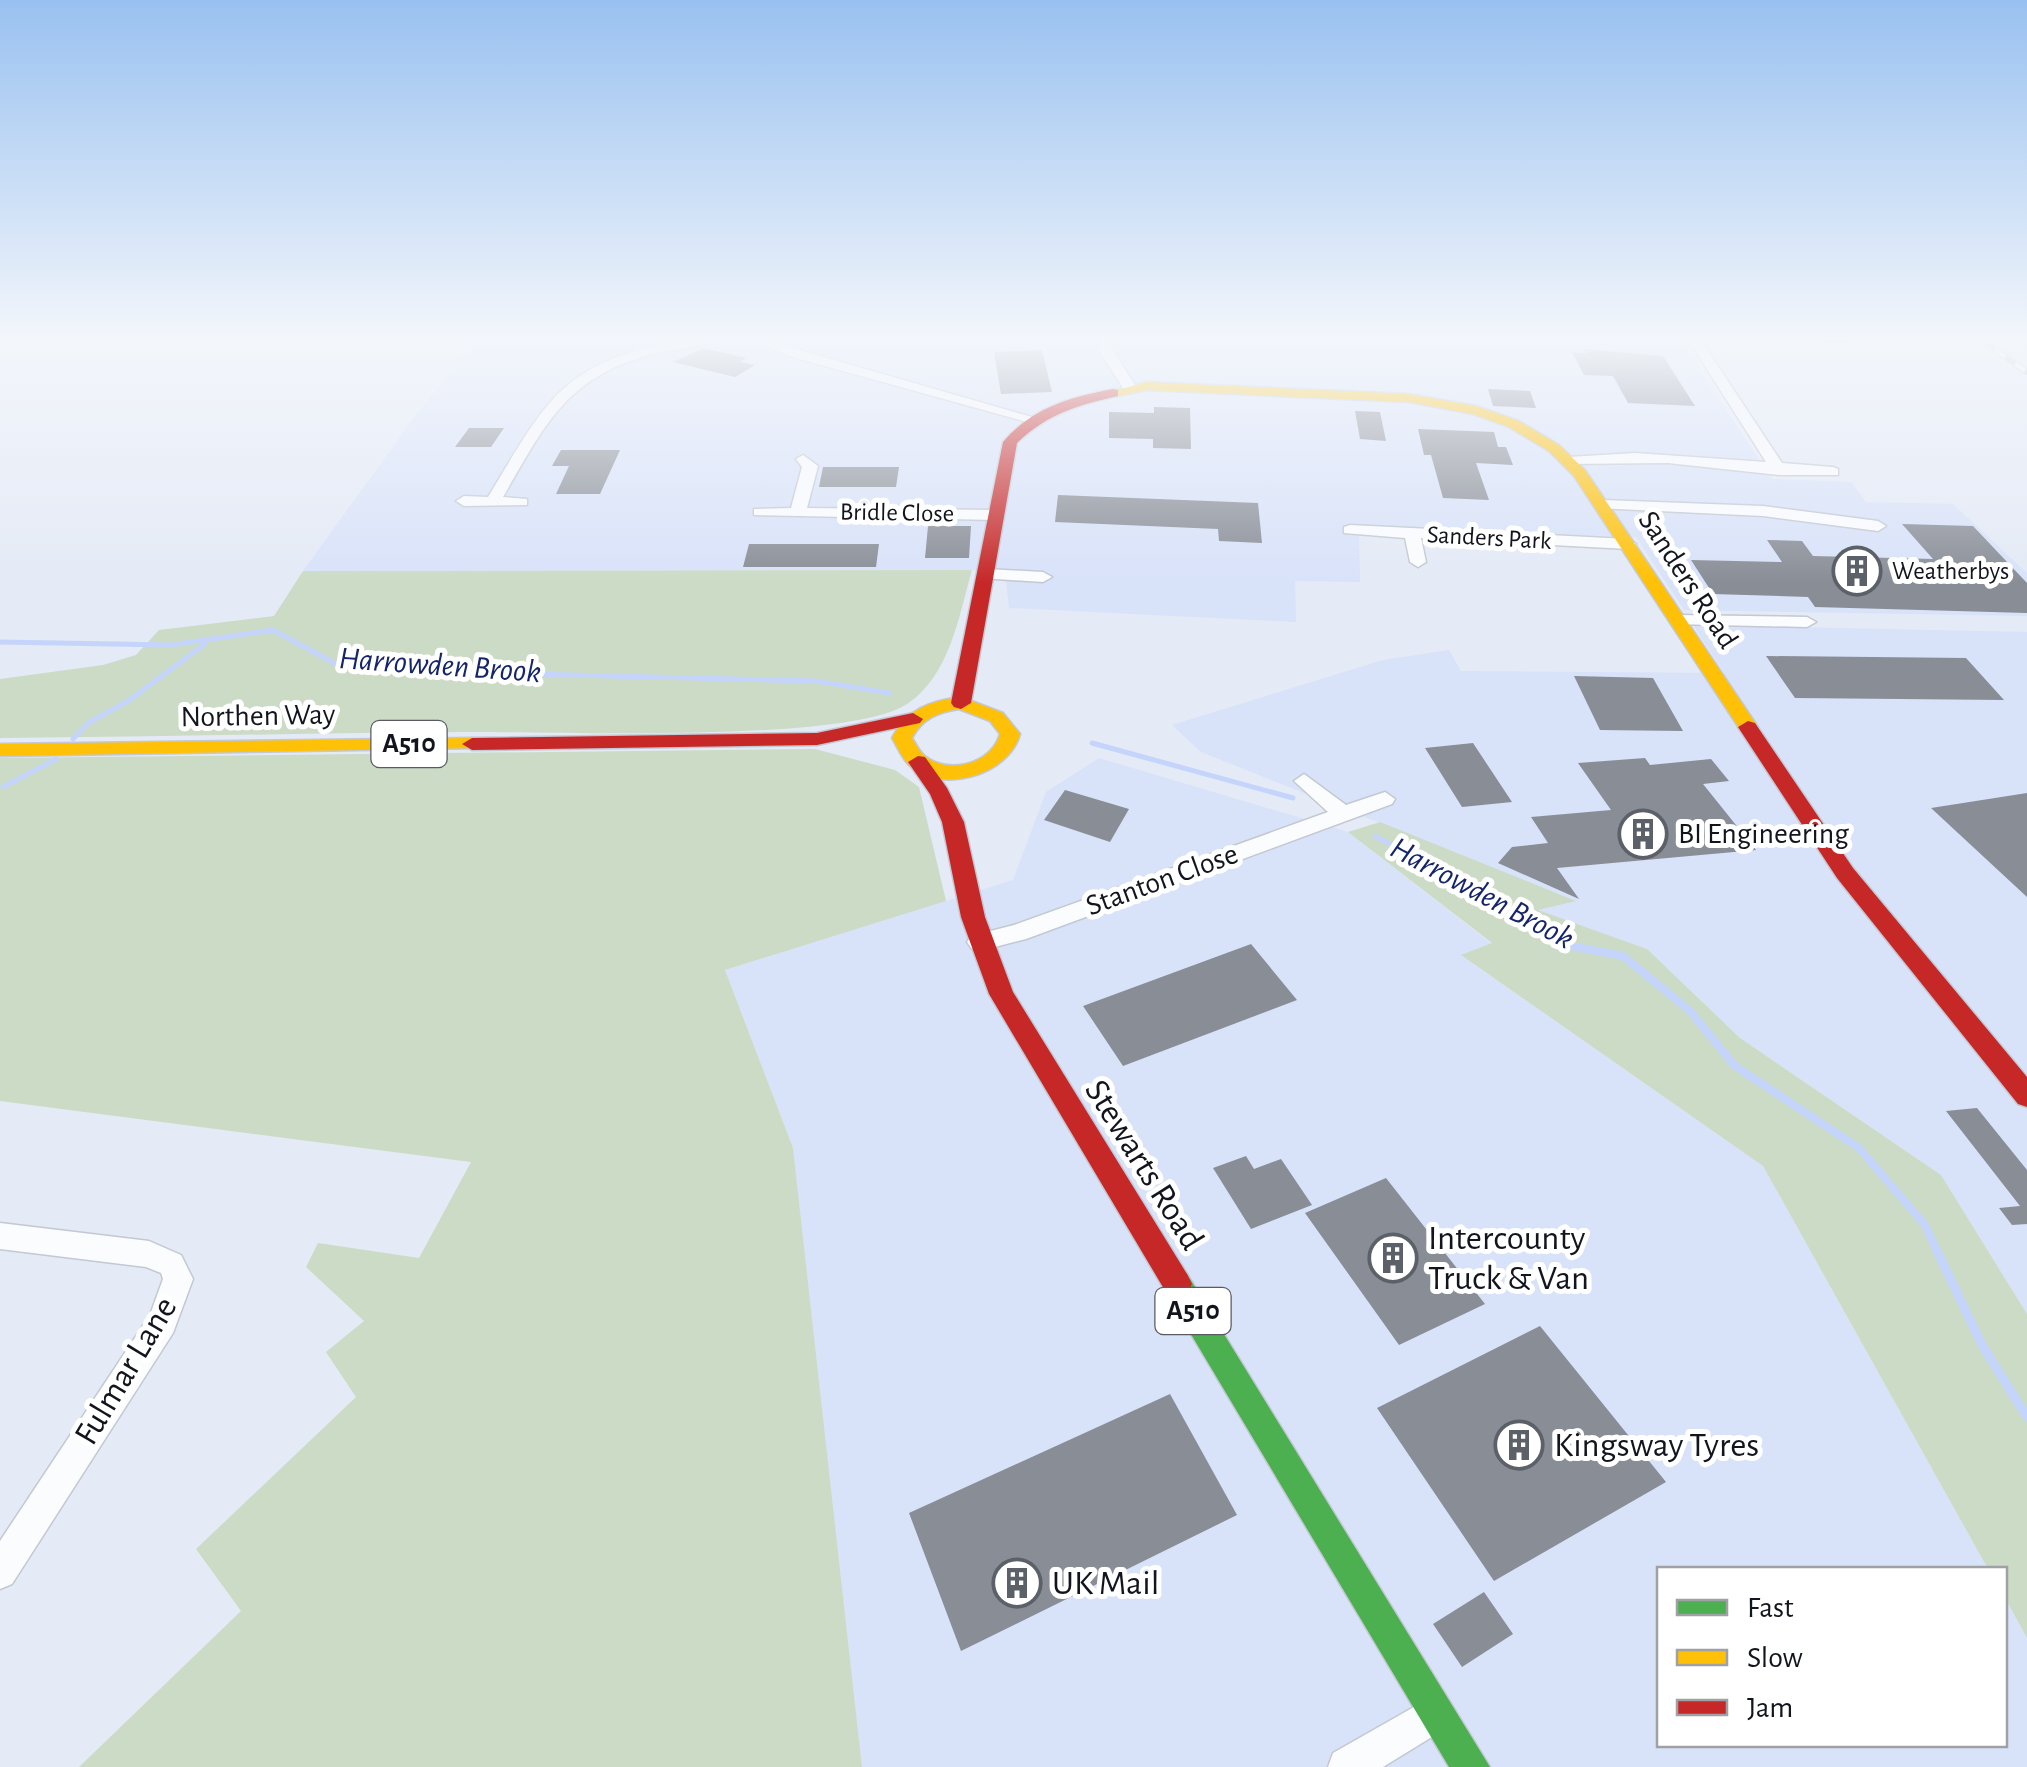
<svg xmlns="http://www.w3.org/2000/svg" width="2027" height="1767" font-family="'Alegreya Sans',sans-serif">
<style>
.built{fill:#d8e2f9}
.green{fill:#ccdbc6}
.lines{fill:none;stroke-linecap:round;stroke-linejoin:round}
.stream-far2{stroke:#c4d4fb;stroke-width:5}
.stream-far1{stroke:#c4d4fb;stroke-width:8}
.stream{stroke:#c4d4fb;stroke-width:9}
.building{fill:#898d96}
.street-casing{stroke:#c3c8d2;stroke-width:3}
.fast-casing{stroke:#c3c8d2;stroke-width:3}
.slow-casing{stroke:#c3c8d2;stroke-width:3}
.jam-casing{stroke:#c3c8d2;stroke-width:3}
.street{fill:#fbfcfe;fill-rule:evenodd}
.fast{fill:#4caf50;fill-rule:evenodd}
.slow{fill:#ffc107;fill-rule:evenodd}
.jam{fill:#c62828;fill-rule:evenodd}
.rail-casing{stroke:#bbbdc0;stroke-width:6}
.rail{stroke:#fff;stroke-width:4;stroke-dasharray:12;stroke-linecap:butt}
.labels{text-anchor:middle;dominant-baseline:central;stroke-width:10;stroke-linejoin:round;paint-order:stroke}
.far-street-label{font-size:25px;fill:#12151d;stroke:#fff}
.far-poi-label{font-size:25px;fill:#12151d;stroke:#fff;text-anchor:start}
.shield{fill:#fff;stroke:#595b61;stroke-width:2.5}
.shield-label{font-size:28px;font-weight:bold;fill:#12151d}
.street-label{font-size:30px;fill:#12151d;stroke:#fff}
.poi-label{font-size:30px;fill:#12151d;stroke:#fff;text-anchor:start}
.water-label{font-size:32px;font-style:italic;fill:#15256b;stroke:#fff}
.near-street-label{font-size:35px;fill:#12151d;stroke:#fff}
.near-poi-label{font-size:35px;fill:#12151d;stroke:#fff;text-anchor:start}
</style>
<rect width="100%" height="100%" fill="#e4eaf6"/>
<path class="built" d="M 480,336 L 1678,337 L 1772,479 L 1851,482 L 1866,502 L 1953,504 L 2027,573 L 2027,616 L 1684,610 L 1636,537 L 1359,527 L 1360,582 L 1295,581 L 1296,622 L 1009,608 L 1005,570 L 303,571 L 410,423 Z
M 1693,625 L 2027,632 L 2027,1314 L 1941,1175 L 1740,1038 L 1647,949 L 1536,910 L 1574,900 L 1201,752 L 1172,725 L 1383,660 L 1449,650 L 1461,671 L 1724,673 Z
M 1099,758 L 1348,832 L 1492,944 L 1462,956 L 1763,1166 L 1988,1569 L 1660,1570 L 1660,1744 L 2004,1744 L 2005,1598 L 2027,1638 L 2027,1767 L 862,1767 L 793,1148 L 725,970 L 1013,880 L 1046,792 Z"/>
<path class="green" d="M 972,570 C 959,615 950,676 907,704 C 846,744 549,731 463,732 C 309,733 154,737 0,738 L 0,679 L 103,665 L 136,655 L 159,630 L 274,616 L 303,571 Z
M 815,749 L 895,770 L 919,787 L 946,901 L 725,970 L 793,1148 L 862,1767 L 79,1767 L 241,1611 L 196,1549 L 356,1397 L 326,1352 L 364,1321 L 306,1267 L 318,1243 L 419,1258 L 471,1162 L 0,1101 L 0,758 Z
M 1380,822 L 1576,901 L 1538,910 L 1647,949 L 1740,1038 L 1941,1175 L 2027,1314 L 2027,1638 L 2005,1598 L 2004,1570 L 1988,1569 L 1763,1166 L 1461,955 L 1492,943 L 1348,832 Z"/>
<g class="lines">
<path class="stream-far2" d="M 0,642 L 171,645 L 273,630 L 336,664 L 412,671 L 816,681 L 889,693
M 73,739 L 88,723 L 128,701 L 205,644
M 1092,743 L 1293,798
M 3,787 L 56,759
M 1375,836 L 1420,861"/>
<path class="stream-far1" d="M 1415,859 L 1566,945 L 1623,956 L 1690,1011 L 1735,1066 L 1859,1148 L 1925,1225 L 1938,1253"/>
<path class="stream" d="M 1937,1251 L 1982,1345 L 2027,1417"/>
</g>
<path class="building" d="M 704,348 L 746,358 L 740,362 L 755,365 L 735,377 L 673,362 Z
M 1584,349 L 1663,356 L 1695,406 L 1628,403 L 1613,376 L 1584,375 L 1572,352 L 1586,353 Z
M 1042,350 L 1052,392 L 1001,394 L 994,352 Z
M 1488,389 L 1530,391 L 1536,408 L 1493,406 Z
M 1154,407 L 1190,408 L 1191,449 L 1153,448 L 1153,439 L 1109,438 L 1109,412 L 1154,413 Z
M 1355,411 L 1380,412 L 1386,441 L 1360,439 Z
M 469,428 L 504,428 L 491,447 L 455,447 Z
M 1418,429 L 1494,432 L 1498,447 L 1506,447 L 1513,465 L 1476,463 L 1489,500 L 1443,498 L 1431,455 L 1424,455 Z
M 561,450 L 620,450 L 600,494 L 556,494 L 569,466 L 552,466 Z
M 823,467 L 899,467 L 896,487 L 819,487 Z
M 1058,495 L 1258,503 L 1262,543 L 1219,541 L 1218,529 L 1055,522 Z
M 1902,524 L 1973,526 L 2027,583 L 2027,613 L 1815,607 L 1808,597 L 1713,594 L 1691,560 L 1782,562 L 1767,540 L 1802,541 L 1813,556 L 1933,559 Z
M 928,526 L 971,526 L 969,558 L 925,558 Z
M 749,544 L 879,544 L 876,567 L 743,567 Z
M 1766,656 L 1966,658 L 2004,700 L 1795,698 Z
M 1574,676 L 1653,678 L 1683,731 L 1600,730 Z
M 1473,743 L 1512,802 L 1462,807 L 1425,748 Z
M 1645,758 L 1650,765 L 1711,759 L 1729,781 L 1703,784 L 1756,850 L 1557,868 L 1579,899 L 1498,863 L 1512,847 L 1548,843 L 1531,817 L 1611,810 L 1578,763 Z
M 1065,790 L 1129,809 L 1110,842 L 1044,820 Z
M 2027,793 L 2027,897 L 1931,808 Z
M 1251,944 L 1297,1000 L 1123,1066 L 1083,1006 Z
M 1977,1108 L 2027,1170 L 2027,1224 L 2012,1225 L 1999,1208 L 2020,1206 L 1946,1111 Z
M 1246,1156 L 1254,1169 L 1281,1159 L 1312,1205 L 1251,1229 L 1213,1168 Z
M 1386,1178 L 1485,1304 L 1399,1345 L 1305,1213 Z
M 1540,1326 L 1666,1482 L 1494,1581 L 1377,1408 Z
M 1170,1394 L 1237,1515 L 961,1651 L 909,1513 Z
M 1484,1592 L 1513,1634 L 1462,1667 L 1433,1624 Z"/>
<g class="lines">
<g class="street-casing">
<path id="street" d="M 699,336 L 724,336 C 705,348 672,348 649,355 C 565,378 544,427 503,497 L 527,499 L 527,505 L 464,506 L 456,501 L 464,496 L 488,497 C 555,385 566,362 699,336 Z
M 745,336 L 762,336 L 799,350 L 1039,419 L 1027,422 L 789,356 Z
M 1097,336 L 1109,336 L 1115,354 L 1137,388 L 1135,391 L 1123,388 L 1101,354 Z
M 1686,336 L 1698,336 L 1782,463 L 1833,467 L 1838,469 L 1838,475 L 1779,475 L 1668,463 L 1564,464 L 1562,461 L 1569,457 L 1635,453 L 1766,462 Z
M 1743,336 L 1953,336 L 1953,337 L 1947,341 L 1749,340 Z
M 803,455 L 818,466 L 807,508 L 996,510 L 1004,515 L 996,520 L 754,515 L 754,509 L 791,508 L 802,467 L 796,459 Z
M 1603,500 L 1763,506 L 1878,521 L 1886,526 L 1878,531 L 1763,516 L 1597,508 L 1597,502 Z
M 1350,525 L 1628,539 L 1636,544 L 1628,549 L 1421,538 L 1426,562 L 1418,567 L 1410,562 L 1405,538 L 1344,533 L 1344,527 Z
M 987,569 L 1043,572 L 1052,577 L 1043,582 L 981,578 L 978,574 Z
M 1678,615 L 1807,617 L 1816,622 L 1807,627 L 1672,624 L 1669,620 Z
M 1304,774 L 1346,805 L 1385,792 L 1395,799 L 1392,804 L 1026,939 L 979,951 L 971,948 L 967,942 L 971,936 L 1014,925 L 1328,812 L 1294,781 Z
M 0,1223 L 149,1241 L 181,1255 L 193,1279 L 173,1333 L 12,1584 L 0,1589 L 0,1541 L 150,1315 L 163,1279 L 161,1273 L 146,1267 L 0,1249 Z
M 1435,1695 L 1448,1701 L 1454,1714 L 1448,1727 L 1383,1767 L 1328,1767 L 1333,1753 Z"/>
</g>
<g class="fast-casing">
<path id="fast" d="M 1177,1270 L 1187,1274 L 1490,1767 L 1449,1767 L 1167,1294 L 1162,1284 L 1167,1274 Z"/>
</g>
<g class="slow-casing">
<path id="slow" d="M 1147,382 L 1409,394 L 1476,406 L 1519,421 L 1559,445 L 1585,470 L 1758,727 L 1755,731 L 1741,731 L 1574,476 L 1549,451 L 1509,427 L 1473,414 L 1409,402 L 1147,390 L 1113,397 L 1106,393 Z
M 961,697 L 1003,713 L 1020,734 C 1009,775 942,795 909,765 C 902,758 897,746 892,738 C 907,709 930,701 961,697 ZM 959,709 L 990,721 L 1000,734 C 992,763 951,775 926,757 C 920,753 916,744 912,738 C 922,719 938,712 959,709 Z
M 472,738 L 482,744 L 479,748 L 0,756 L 0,744 Z"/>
</g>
<g class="jam-casing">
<path id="jam" d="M 1113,389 L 1118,390 L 1118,396 C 1078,405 1047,414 1017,443 L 971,703 L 961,709 L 954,707 L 951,703 L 1003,442 C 1032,408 1070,397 1113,389 Z
M 913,713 L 923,719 L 920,723 L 817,745 L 472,750 L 462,744 L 472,738 L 817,733 Z
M 1748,721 L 1755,723 L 1853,868 L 2027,1077 L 2027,1107 L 2018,1104 L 1837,878 L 1738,727 Z
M 918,756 L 925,757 L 947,788 L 964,822 L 985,917 L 1013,992 L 1187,1274 L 1192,1284 L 1187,1294 L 1177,1298 L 1167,1294 L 989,994 L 961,917 L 942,822 L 930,794 L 908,762 Z"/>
</g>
<use href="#street" class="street"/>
<use href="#fast" class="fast"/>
<use href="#slow" class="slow"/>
<use href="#jam" class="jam"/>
<g class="rail-casing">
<path id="rail" d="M 1976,336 L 2027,372"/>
</g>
<use href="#rail" class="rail"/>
</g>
<linearGradient id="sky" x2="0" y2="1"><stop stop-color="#99c1f0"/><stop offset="0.58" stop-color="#f3f6fb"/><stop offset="1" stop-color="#f3f6fb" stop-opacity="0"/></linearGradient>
<rect width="2027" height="583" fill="url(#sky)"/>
<defs>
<g id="building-ring" transform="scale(2.5)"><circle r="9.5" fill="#fff" stroke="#5c6069" stroke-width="1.5"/><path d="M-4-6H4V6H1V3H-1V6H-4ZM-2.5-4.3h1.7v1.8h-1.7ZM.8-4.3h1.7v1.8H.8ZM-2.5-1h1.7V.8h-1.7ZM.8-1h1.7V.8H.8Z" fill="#5c6069"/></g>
</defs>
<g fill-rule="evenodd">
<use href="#building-ring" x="1857" y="571"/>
<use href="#building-ring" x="1643" y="834"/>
<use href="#building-ring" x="1393" y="1258"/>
<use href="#building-ring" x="1519" y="1445"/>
<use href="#building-ring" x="1017" y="1583"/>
</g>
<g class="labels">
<g class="far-street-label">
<text transform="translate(897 513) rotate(1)">Bridle Close</text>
<text transform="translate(1489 538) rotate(3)">Sanders Park</text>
</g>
<g class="far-poi-label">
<text x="1892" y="571">Weatherbys</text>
</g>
<g class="shield">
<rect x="371.5" y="721" width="75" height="46" rx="8"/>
<rect x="1155.5" y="1288" width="75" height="46" rx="8"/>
</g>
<g class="shield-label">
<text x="409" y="744">A510</text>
<text x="1193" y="1311">A510</text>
</g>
<g class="street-label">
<text transform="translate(1688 580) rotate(57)">Sanders Road</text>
<text transform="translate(258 716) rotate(-1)">Northen Way</text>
<text transform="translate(1162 880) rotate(-20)">Stanton Close</text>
</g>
<g class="poi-label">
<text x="1678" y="834">BI Engineering</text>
</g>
<g class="water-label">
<text transform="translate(440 665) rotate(4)">Harrowden Brook</text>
<text transform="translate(1482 893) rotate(28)">Harrowden Brook</text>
</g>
<g class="near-street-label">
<text transform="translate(1144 1165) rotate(58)">Stewarts Road</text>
<text transform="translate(126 1371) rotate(-59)">Fulmar Lane</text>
</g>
<g class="near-poi-label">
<text x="1428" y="1238">Intercounty<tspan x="1428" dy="40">Truck &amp; Van</tspan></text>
<text x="1554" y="1445">Kingsway Tyres</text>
<text x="1052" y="1583">UK Mail</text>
</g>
</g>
<rect x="1657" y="1567" width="350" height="180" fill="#ffffff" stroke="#a0a1a5" stroke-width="2.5"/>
<rect x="1677" y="1600" width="50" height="15" fill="#4caf50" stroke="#a0a1a5" stroke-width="2.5"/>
<text x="1747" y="1617" font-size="30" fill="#12151d">Fast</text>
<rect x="1677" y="1650" width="50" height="15" fill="#ffc107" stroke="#a0a1a5" stroke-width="2.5"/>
<text x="1747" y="1667" font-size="30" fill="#12151d">Slow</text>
<rect x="1677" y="1700" width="50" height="15" fill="#c62828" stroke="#a0a1a5" stroke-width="2.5"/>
<text x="1747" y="1717" font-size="30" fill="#12151d">Jam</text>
</svg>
